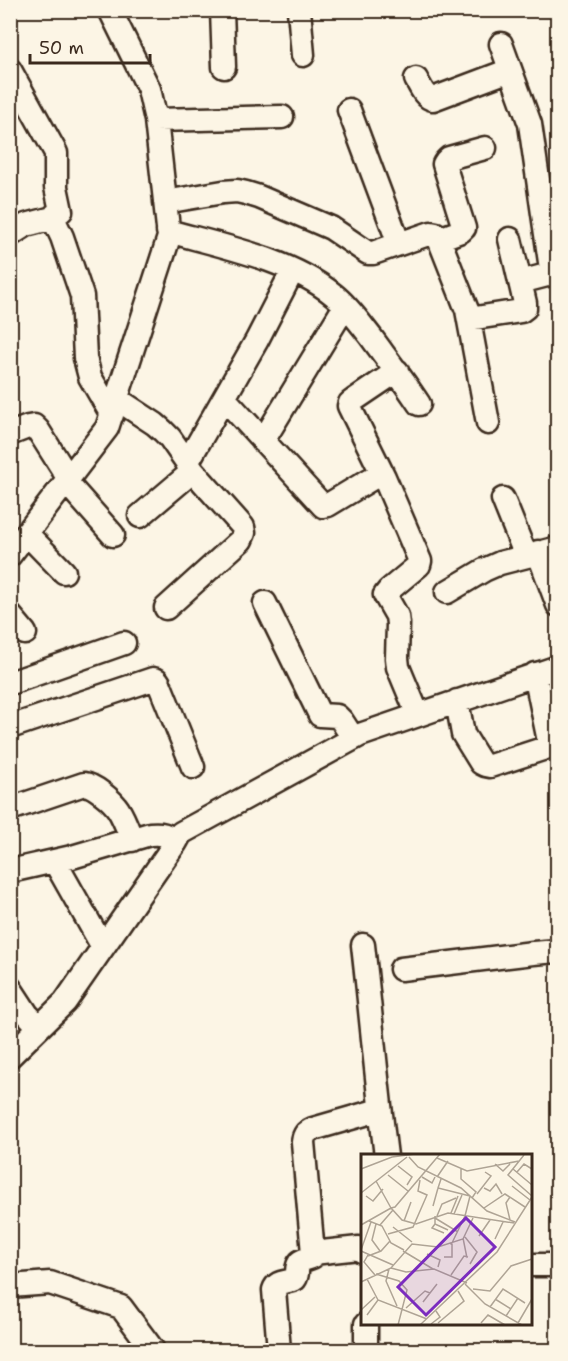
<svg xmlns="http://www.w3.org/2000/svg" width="568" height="1361" font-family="'Shantell Sans',sans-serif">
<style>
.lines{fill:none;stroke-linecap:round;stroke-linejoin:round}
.minor-casing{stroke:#3b2a1e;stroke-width:27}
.minor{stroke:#fcf5e5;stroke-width:22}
.inset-road{fill:none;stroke:#afa495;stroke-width:1.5}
.view{fill:#7b2cbf;fill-opacity:0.15;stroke:#7b2cbf;stroke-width:3}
.inset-edge{fill:none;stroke:#3b2a1e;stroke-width:3}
</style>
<rect width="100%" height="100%" fill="#fcf5e5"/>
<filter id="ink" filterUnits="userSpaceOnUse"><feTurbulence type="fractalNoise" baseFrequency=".0167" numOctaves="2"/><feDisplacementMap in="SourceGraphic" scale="12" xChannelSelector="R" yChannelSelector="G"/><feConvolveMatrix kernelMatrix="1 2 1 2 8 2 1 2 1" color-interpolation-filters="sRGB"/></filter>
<g filter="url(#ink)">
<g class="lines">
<g class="minor-casing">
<path id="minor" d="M 222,10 L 224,67
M 299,10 L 303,55
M 501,44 L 530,124 L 551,269 L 550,273 L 547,275 L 520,282
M 10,70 L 56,153 L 56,187 L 61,211 L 55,215 L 53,218 L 62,237 L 82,296 L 85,358 L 90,377 L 112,415
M 416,79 C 420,86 425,98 433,99 L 510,70
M 349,110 L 399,244
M 156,120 L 282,117
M 165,202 L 223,192 L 237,191 L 246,193 L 259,197 L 331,228 L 368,253 L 373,253 L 431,233 L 436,234 L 439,239 L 467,310 L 488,423
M 168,231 C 222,246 290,259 334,295 C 349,307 359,322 371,337 C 387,359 404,381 419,404
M 10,235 L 26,225 L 53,218
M 439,239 L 461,231 L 464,228 L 444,164 L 446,161 L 449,158 L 485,148
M 469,319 L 521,311 L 525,308 L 525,303 L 510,239
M 397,371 L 354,400 L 350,403 L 349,406 L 384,477 L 420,561 L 419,565 L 389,590 L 385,595 L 397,616 L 398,624 L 397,658 L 398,667 L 418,715
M 224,398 L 323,506 L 328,505 L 381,473
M 117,399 L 155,424 L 163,431 L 170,438 L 193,471 L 243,527 L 244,533 L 241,540 L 166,608
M 10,434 L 28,427 L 34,426 L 38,430 L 69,479
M 263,441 L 345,306
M 187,463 L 257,340 L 293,270
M 66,482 L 113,535
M 503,499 L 526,556
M 140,516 L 193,471
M 27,534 L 64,572
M 538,552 L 558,605
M 10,555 L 107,428 L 169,237 L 156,120 L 149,89 L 110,10
M 447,592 L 484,570 L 500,563 L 558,548
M 265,603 L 318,711 L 320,715 L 337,716 L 342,721 L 353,738
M 10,615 L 25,633
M 535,674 L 550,746
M 10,683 L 124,643
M 457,701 L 463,734 L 481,763 L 485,765 L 490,766 L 558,744
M 10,727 L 153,679 L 157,680 L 159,683 L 193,767
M 10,809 L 84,784 C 94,785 112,800 118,809 C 124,818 128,830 132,840
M 55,862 L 103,947
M 10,871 L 72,857 L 150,834 C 162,833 167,834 176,842
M 363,945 C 371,1015 377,1086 386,1156
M 401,969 L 533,953 L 558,951
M 10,988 L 27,1014 L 39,1027
M 10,1056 L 65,1002 L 176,842 L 181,833 L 360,735 L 558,667
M 313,1253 L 359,1248 L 362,1251
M 530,1265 L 558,1265
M 10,1286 L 50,1283 L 121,1307 L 153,1350
M 279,1350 L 274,1290 C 277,1280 287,1283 295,1279 C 299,1274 295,1267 300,1262 C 303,1259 308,1259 312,1257 L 313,1253 L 303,1142 C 304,1134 306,1132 313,1129 L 372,1112 L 380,1112
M 364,1350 L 366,1345 L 366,1324"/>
</g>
<use href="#minor" class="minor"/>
</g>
</g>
<g transform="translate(361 1154)">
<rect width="171" height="171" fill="#fcf5e5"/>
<path class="inset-road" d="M 163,1 L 147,21 L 171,42M 48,3 L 57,13 L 100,34 L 126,57 L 154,68M 76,4 L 106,17 L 158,7M 134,10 L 142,17 L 149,10M 37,12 L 51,23 L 46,31M 0,15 L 31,3 L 54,0M 100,15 L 100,25 L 115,38 L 111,44M 152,15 L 171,31M 156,18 L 163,10 L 171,15M 27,21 L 47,37M 61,23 L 71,29 L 74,23M 76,23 L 87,7M 80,25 L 77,34 L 109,42M 15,27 L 30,54 L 34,53 L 79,0M 151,32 L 169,46M 123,34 L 129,37 L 135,30 L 141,40M 0,39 L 46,3M 116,40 L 130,22 L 124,18M 5,42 L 12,47 L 22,35M 149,43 L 145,49 L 149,66M 72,52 L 77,34M 123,54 L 144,40 L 164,53M 90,59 L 97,42M 93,60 L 101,41M 74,62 L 74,70 L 87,76M 76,62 L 81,50 L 95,44M 104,62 L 109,42M 74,64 L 97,78M 8,67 L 21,72 L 30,89 L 43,96M 43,67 L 50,48M 15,70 L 11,86 L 19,97M 74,70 L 71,74 L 83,79M 0,71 L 30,54 L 41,66 L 55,70 L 87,59 L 153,69M 19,71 L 32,56M 32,73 L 51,88M 27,80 L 52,73 L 66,41 L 57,37 L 59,26M 118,82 L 129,66M 104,83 L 116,98 L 109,110M 102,84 L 106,104M 134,85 L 142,68M 90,91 L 104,62M 0,96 L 10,68M 0,97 L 32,111M 42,97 L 72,115M 66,100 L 79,106 L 77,113M 7,101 L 3,108 L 14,121M 7,102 L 20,97 L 29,87M 83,103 L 91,103 L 91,90M 30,114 L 45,118 L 73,115 L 106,129M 28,115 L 25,127 L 36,152M 15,120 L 38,127 L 46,136 L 37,171M 90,121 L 103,102 L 107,103M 6,125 L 17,146 L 66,165M 0,128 L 30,114 L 51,90 L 77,93 L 102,85 L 112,64M 104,130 L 124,150 L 161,171M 112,135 L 129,137 L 150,112 L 171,105M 134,145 L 150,155M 62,148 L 76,130M 129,153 L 142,135 L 164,149M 45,154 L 64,137 L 69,139M 0,156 L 14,143M 6,161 L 17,146M 145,162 L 157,144M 77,169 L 103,147 L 97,137M 120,169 L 127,161 L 144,171M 157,169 L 171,145M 70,170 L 79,163 L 75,157M 59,171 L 136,98 L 171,43"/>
<path class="view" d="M 105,64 L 134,93 L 65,161 L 37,133 Z"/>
<rect width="171" height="171" class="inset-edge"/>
</g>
<rect width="568" height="1361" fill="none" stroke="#fcf5e5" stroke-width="36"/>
<rect x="18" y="18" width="532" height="1325" fill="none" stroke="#3b2a1e" stroke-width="2" filter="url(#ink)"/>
<path d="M30 54v9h120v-9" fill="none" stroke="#3b2a1e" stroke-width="3"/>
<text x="39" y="54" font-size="18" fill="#3b2a1e" stroke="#fcf5e5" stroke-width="4.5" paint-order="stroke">50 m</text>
</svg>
